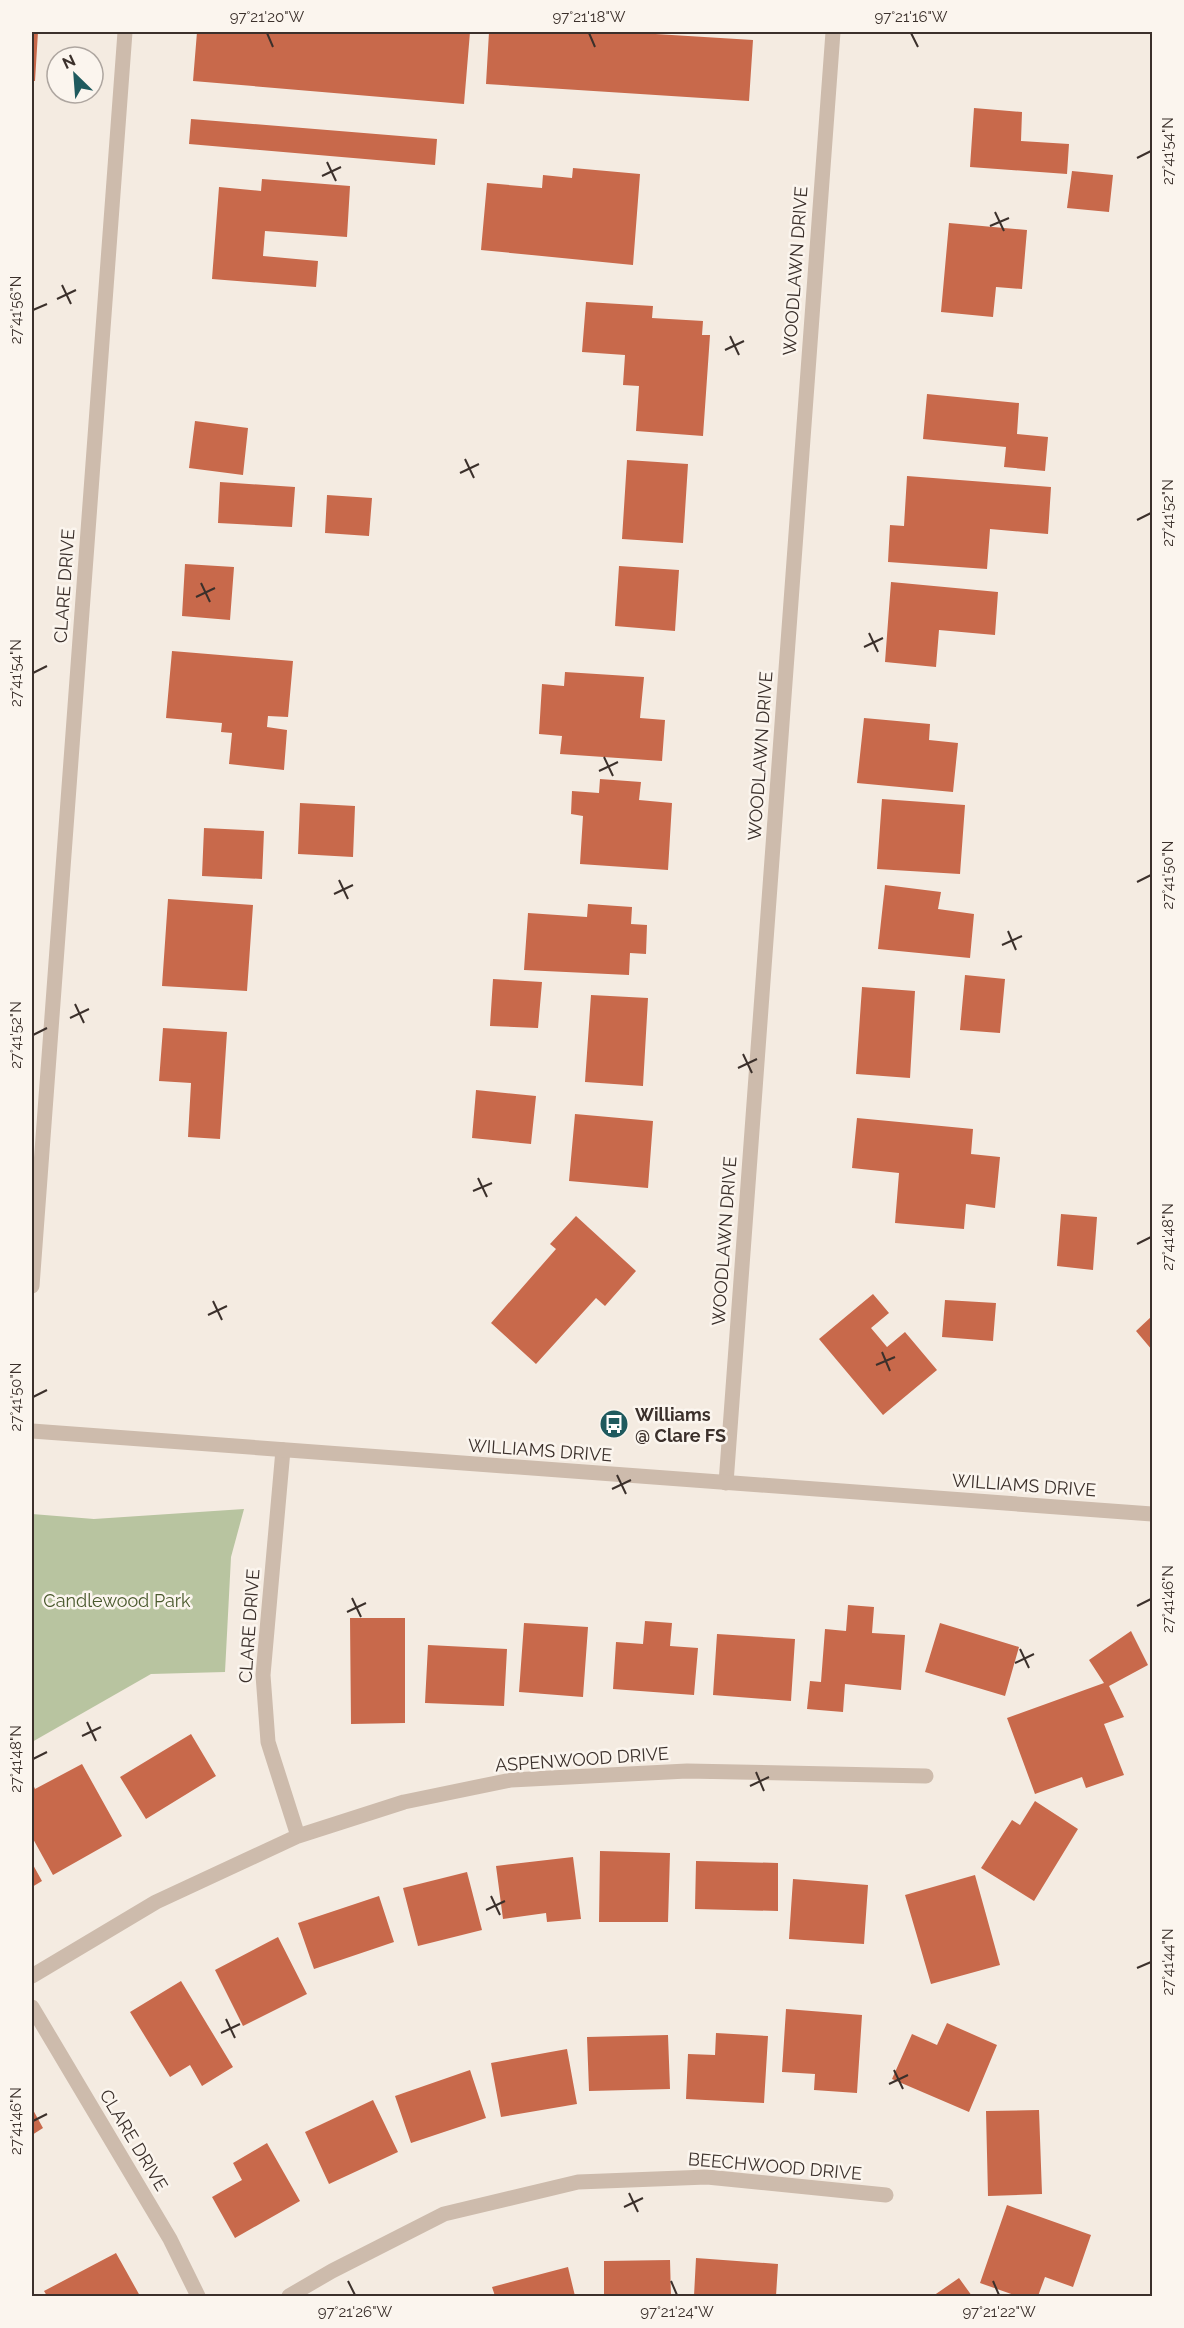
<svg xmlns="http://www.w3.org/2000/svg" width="1184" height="2328" font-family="Raleway,sans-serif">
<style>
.green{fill:#b8c4a0}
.building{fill:#c8694b}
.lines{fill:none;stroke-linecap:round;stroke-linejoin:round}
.minor{stroke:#cdbbac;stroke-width:15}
.tertiary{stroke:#cdbbac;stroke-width:15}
.ticks{fill:none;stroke:#3b302b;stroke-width:2}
.labels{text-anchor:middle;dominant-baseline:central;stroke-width:5;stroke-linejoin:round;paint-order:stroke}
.street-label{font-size:18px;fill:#3b302b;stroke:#fbf5ee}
.poi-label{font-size:18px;font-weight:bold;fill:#3b302b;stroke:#fbf5ee;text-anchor:start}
.park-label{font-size:18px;fill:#4a5a2e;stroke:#fbf5ee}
.neatline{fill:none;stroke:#3b302b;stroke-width:2}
.ticks-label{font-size:15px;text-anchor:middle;fill:#3b302b}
</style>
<rect width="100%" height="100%" fill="#f4ebe1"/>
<path class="green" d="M 244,1509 L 231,1557 L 225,1672 L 151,1674 L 32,1742 L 32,1514 L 94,1519 Z"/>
<path class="building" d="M 32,32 L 38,32 L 35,81 L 32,81 Z
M 197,32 L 470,32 L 464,104 L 193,81 Z
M 489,32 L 623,32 L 753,40 L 749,101 L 486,84 Z
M 974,108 L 1022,112 L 1021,141 L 1069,144 L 1067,174 L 970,167 Z
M 191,119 L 437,139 L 435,165 L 189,144 Z
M 573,168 L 640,174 L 633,265 L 481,250 L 487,183 L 542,188 L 543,175 L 572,178 Z
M 1072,171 L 1113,175 L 1109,212 L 1067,208 Z
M 262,179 L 350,186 L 347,237 L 265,231 L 263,256 L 318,261 L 316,287 L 212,279 L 219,187 L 261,191 Z
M 949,223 L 1027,230 L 1022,289 L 996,287 L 993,317 L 941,312 Z
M 586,302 L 653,306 L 652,318 L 703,321 L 702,335 L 710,335 L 703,436 L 636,431 L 639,386 L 623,385 L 625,355 L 582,352 Z
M 927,394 L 1019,403 L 1017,434 L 1048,437 L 1045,471 L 1004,467 L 1006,447 L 923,439 Z
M 195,421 L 248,428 L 243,475 L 189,468 Z
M 627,460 L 688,464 L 683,543 L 622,539 Z
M 907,476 L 1051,487 L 1048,534 L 990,529 L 987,569 L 888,562 L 890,525 L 904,526 Z
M 220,482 L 295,487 L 292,527 L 218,523 Z
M 327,495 L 372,498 L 369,536 L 325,533 Z
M 185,564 L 234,567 L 230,620 L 182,616 Z
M 619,566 L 679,570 L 675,631 L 615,626 Z
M 891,582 L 998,592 L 995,635 L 939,630 L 936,667 L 885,662 Z
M 172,651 L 293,661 L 288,717 L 268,716 L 267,727 L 287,730 L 284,770 L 229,764 L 232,733 L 221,732 L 222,723 L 166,718 Z
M 565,672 L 644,677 L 640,718 L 665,720 L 662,761 L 560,754 L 562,736 L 539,734 L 542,684 L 564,686 Z
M 864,718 L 930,724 L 929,740 L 958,743 L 953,792 L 857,783 Z
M 600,779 L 641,782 L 639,800 L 672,803 L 668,870 L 580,864 L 583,816 L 571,814 L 572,791 L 599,793 Z
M 882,799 L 965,805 L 960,874 L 877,869 Z
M 300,803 L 355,806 L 353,857 L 298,854 Z
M 204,828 L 264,831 L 262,879 L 202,876 Z
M 885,885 L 941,892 L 938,909 L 974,914 L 970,958 L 878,949 Z
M 168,899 L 253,905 L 247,991 L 162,986 Z
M 588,904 L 632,907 L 631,924 L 647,925 L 646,954 L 630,953 L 629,975 L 524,970 L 528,913 L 587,917 Z
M 965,975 L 1005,979 L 1000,1033 L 960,1030 Z
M 493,979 L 542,982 L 538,1028 L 490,1026 Z
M 862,987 L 915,991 L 910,1078 L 856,1074 Z
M 591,995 L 648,998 L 643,1086 L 585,1082 Z
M 163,1028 L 227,1032 L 220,1139 L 188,1137 L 191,1083 L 159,1081 Z
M 476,1090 L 536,1096 L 531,1144 L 472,1138 Z
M 575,1114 L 653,1121 L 648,1188 L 569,1181 Z
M 857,1118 L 973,1129 L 971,1154 L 1000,1157 L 995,1208 L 966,1204 L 964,1229 L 895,1223 L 899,1173 L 852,1168 Z
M 1061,1214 L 1097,1217 L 1093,1270 L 1057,1266 Z
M 576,1216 L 636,1271 L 605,1306 L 596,1298 L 536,1364 L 491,1323 L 556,1249 L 550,1244 Z
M 873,1294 L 889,1313 L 871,1328 L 887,1347 L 905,1332 L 937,1370 L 883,1415 L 819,1339 Z
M 945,1300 L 996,1303 L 993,1341 L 942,1337 Z
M 1152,1316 L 1152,1350 L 1136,1331 Z
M 848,1605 L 874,1607 L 872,1633 L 905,1635 L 901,1690 L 845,1684 L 843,1712 L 807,1709 L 810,1681 L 821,1682 L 825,1629 L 846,1631 Z
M 350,1618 L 405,1618 L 405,1723 L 351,1724 Z
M 645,1621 L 672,1623 L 670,1646 L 698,1648 L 694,1695 L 613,1689 L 616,1642 L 643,1644 Z
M 524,1623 L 588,1627 L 583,1697 L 519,1692 Z
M 940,1623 L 1019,1647 L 1005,1696 L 925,1672 Z
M 1131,1631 L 1148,1665 L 1109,1686 L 1124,1717 L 1104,1724 L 1124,1775 L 1086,1788 L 1082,1777 L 1035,1794 L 1007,1718 L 1104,1683 L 1089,1660 Z
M 717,1634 L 795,1639 L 791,1701 L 713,1695 Z
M 428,1645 L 507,1649 L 504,1706 L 425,1703 Z
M 191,1734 L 216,1776 L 146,1819 L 120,1777 Z
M 82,1764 L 122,1836 L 53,1875 L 32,1837 L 32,1782 L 35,1789 Z
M 1035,1801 L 1078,1829 L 1034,1901 L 981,1868 L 1012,1820 L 1020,1825 Z
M 600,1851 L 670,1853 L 668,1922 L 599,1922 Z
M 573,1857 L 581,1919 L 547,1922 L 546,1913 L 503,1919 L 496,1866 Z
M 696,1861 L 778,1863 L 778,1911 L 695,1909 Z
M 32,1863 L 42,1881 L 32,1887 Z
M 467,1872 L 482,1930 L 418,1946 L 403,1888 Z
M 975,1875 L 1000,1965 L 931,1984 L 905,1895 Z
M 793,1879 L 868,1885 L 864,1944 L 789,1939 Z
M 379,1896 L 394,1942 L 314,1969 L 298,1923 Z
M 278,1937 L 307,1994 L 243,2026 L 215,1970 Z
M 181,1981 L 233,2067 L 202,2086 L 190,2065 L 170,2077 L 130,2012 Z
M 786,2009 L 862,2015 L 857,2093 L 814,2090 L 815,2074 L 782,2072 Z
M 947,2023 L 997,2045 L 969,2112 L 892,2079 L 912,2034 L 937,2045 Z
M 716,2033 L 768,2036 L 764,2103 L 686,2099 L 688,2054 L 715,2055 Z
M 668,2035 L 670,2089 L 589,2091 L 587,2037 Z
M 567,2049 L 577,2104 L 501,2117 L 491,2063 Z
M 470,2070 L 486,2118 L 411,2143 L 395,2096 Z
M 373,2100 L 398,2152 L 329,2184 L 305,2132 Z
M 32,2108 L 43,2128 L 32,2135 Z
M 1039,2110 L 1042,2194 L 988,2196 L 986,2111 Z
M 267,2143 L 300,2201 L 235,2238 L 212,2197 L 242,2180 L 233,2163 Z
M 1007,2205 L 1091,2235 L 1073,2287 L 1045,2277 L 1038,2296 L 1017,2296 L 980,2283 Z
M 116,2253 L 140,2296 L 47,2296 L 44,2291 Z
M 696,2258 L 778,2264 L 776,2296 L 694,2296 Z
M 670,2260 L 671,2296 L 604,2296 L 604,2261 Z
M 568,2267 L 575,2296 L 495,2296 L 492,2287 Z
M 959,2278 L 972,2296 L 933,2296 Z"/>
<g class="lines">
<path class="minor" d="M 32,1286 L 125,32
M 283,1450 L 263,1675 L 268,1742 L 298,1836
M 726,1483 L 833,32
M 32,1976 L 156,1902 L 298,1836 L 404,1802 L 511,1780 L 687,1771 L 926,1776
M 32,2007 L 170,2239 L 198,2296
M 289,2296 L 332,2271 L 444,2214 L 578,2182 L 707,2177 L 886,2195"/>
<path class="tertiary" d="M 32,1431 L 1152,1514"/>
</g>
<path class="ticks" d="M 267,33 L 273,47M 589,33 L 595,47M 911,33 L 918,47M 1137,158 L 1151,151M 327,162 L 336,181M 322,176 L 341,167M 995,212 L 1004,231M 990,226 L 1009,218M 62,285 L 71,304M 57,299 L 76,290M 33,310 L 47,304M 730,336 L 739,355M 725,350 L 744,341M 465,459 L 474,478M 460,473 L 479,464M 1137,520 L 1151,513M 201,583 L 210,602M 196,597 L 215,588M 869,633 L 878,652M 864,647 L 883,638M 33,673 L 47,666M 604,757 L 613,776M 599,771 L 618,762M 339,880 L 348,899M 1137,882 L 1151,875M 334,894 L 353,885M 1008,931 L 1016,950M 1002,945 L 1022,936M 75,1004 L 84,1023M 70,1018 L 89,1009M 33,1035 L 47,1028M 743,1054 L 752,1073M 738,1068 L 757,1059M 478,1178 L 487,1197M 473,1191 L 492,1183M 1137,1244 L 1151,1237M 213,1301 L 222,1320M 208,1315 L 227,1306M 882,1352 L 890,1371M 876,1365 L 895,1357M 33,1397 L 47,1390M 617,1475 L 626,1494M 612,1489 L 631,1480M 352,1598 L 361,1617M 1137,1606 L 1151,1599M 347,1612 L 366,1603M 1020,1649 L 1029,1668M 1015,1663 L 1034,1654M 87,1722 L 96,1741M 82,1736 L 101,1727M 33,1759 L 47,1752M 756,1772 L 764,1791M 750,1786 L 769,1777M 491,1896 L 500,1915M 486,1910 L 505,1901M 1137,1968 L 1151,1962M 226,2019 L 235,2038M 221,2033 L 240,2024M 894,2070 L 903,2089M 889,2084 L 908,2075M 33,2121 L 47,2114M 629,2193 L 638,2212M 624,2207 L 643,2198M 348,2281 L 355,2295M 671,2281 L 677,2295M 993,2281 L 999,2295"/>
<defs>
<g id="bus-disc" transform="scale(1.5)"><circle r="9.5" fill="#1f5a5e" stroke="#fbf5ee"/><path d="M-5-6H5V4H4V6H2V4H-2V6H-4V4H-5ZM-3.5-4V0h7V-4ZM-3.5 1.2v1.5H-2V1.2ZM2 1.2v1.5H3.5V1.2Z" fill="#fff"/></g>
</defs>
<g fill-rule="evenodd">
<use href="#bus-disc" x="614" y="1424"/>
</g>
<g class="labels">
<g class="street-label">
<text transform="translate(795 271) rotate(-86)">WOODLAWN DRIVE</text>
<text transform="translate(64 586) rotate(-86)">CLARE DRIVE</text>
<text transform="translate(760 756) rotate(-86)">WOODLAWN DRIVE</text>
<text transform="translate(724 1241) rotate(-86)">WOODLAWN DRIVE</text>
<text transform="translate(540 1450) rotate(4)">WILLIAMS DRIVE</text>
<text transform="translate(1024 1485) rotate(4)">WILLIAMS DRIVE</text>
<text transform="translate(249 1626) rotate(-86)">CLARE DRIVE</text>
<text transform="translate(582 1759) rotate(-4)">ASPENWOOD DRIVE</text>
<text transform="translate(134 2140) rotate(59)">CLARE DRIVE</text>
<text transform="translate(775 2166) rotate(5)">BEECHWOOD DRIVE</text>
</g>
<g class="poi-label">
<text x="635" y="1414">Williams<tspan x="635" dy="21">@ Clare FS</tspan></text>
</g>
<g class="park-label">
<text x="117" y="1600">Candlewood Park</text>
</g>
</g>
<rect width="1184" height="2328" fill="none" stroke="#fbf5ee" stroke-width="66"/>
<g transform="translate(75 75) rotate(335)"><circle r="28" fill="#fbf5ee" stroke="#aea6a0" stroke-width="1.5"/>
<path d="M0-4.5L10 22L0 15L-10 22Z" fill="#1f5a5e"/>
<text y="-9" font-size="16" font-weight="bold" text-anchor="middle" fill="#3b302b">N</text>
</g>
<rect x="33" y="33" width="1118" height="2262" class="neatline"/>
<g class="ticks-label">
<text x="267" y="22">97°21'20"W</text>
<text x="589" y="22">97°21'18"W</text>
<text x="911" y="22">97°21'16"W</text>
<text transform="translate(1168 151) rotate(-90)" y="5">27°41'54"N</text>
<text transform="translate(16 310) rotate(-90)" y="5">27°41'56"N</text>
<text transform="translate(1168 513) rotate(-90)" y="5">27°41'52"N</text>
<text transform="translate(16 673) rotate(-90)" y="5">27°41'54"N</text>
<text transform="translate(1168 875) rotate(-90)" y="5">27°41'50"N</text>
<text transform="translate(16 1035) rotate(-90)" y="5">27°41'52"N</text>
<text transform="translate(1168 1237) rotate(-90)" y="5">27°41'48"N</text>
<text transform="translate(16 1397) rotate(-90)" y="5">27°41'50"N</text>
<text transform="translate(1168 1599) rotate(-90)" y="5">27°41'46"N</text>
<text transform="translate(16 1759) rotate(-90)" y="5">27°41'48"N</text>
<text transform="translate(1168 1962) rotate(-90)" y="5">27°41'44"N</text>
<text transform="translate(16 2121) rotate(-90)" y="5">27°41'46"N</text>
<text x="355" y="2317">97°21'26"W</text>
<text x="677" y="2317">97°21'24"W</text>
<text x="999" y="2317">97°21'22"W</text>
</g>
</svg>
